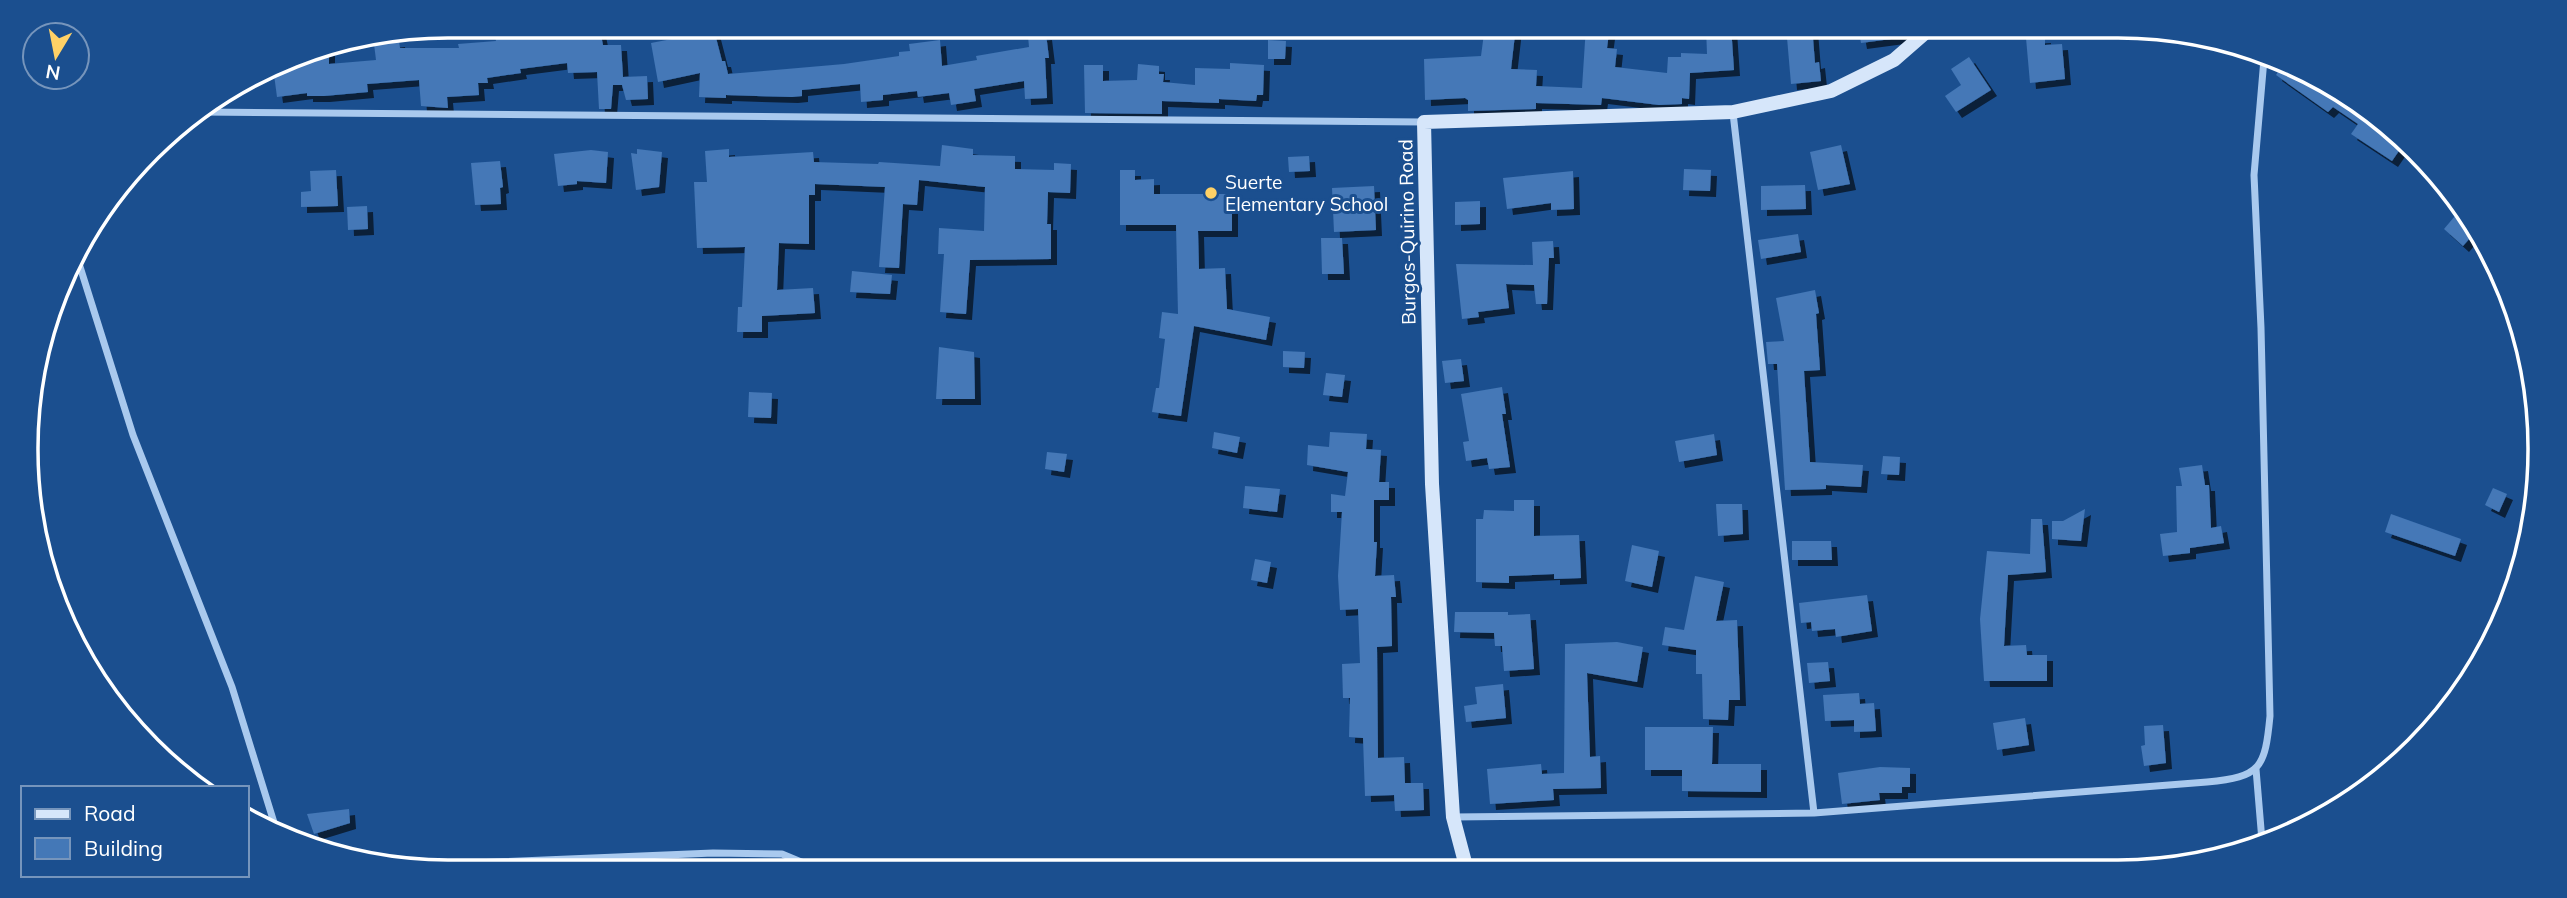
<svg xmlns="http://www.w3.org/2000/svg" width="2567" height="898" font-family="Mulish,sans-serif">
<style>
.building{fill:#4478b7;filter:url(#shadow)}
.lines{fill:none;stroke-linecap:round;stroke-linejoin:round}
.street{stroke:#a9c9ee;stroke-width:7}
.secondary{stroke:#d6e6fa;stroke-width:14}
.poi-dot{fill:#ffd166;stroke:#1b4f8f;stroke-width:2.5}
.labels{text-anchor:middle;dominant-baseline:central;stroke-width:6;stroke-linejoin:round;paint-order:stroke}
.poi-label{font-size:19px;fill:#fff;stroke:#1b4f8f;text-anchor:start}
.street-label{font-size:19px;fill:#fff;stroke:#1b4f8f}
.rim{fill:none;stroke:#fff;stroke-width:3.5}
</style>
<defs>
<filter id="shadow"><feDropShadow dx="6" dy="6" stdDeviation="0" flood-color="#0009"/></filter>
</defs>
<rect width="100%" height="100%" fill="#1b4f8f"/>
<path class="building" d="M 540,26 L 599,26 L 603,45 L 621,45 L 623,77 L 647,76 L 648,99 L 626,100 L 622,85 L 613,85 L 611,109 L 599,109 L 597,72 L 568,73 L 567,63 L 520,69 L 521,73 L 487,78 L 488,83 L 478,83 L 479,95 L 447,97 L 448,108 L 421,106 L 419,80 L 367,84 L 368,92 L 324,96 L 307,96 L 307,93 L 277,97 L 273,67 L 288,58 L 329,50 L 329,64 L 376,60 L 374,44 L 399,41 L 400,48 L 459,48 L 458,44 L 496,41 L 494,33 Z
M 690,26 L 713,26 L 722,61 L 725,61 L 728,74 L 844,64 L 899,56 L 899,52 L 910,51 L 909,44 L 940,40 L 942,66 L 977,60 L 976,56 L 1029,47 L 1028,36 L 1046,34 L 1049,58 L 1045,58 L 1047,98 L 1025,99 L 1024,81 L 974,89 L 976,101 L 951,105 L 949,93 L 918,97 L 917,91 L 883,95 L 883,100 L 861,102 L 860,84 L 802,90 L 802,96 L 792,97 L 726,95 L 726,98 L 699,97 L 700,73 L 658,82 L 651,43 L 677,38 L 675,30 Z
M 1485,26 L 1516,26 L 1511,69 L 1537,70 L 1536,86 L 1582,88 L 1586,26 L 1610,26 L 1607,48 L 1617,49 L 1615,67 L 1667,73 L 1668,57 L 1681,57 L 1681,53 L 1707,54 L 1706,27 L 1731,26 L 1734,70 L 1690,73 L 1689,99 L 1682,98 L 1682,104 L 1659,105 L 1602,98 L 1601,105 L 1536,103 L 1536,109 L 1468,111 L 1468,100 L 1465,98 L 1425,100 L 1424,59 L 1481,56 Z
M 1786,26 L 1812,26 L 1815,63 L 1819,62 L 1821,81 L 1791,84 Z
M 1858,26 L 1911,26 L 1911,32 L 1906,37 L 1861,43 Z
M 2045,37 L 2045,45 L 2062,44 L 2065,79 L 2030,83 L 2026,38 Z
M 1268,40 L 1286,41 L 1285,59 L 1268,59 Z
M 1969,57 L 1991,90 L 1956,112 L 1945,96 L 1961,85 L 1951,69 Z
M 1230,63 L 1264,65 L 1263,95 L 1257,95 L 1256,101 L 1219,99 L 1219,103 L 1162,101 L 1162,114 L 1085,113 L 1084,65 L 1103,65 L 1103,81 L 1137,80 L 1138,64 L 1159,66 L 1159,74 L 1164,74 L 1163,82 L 1195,85 L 1195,68 L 1230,69 Z
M 2281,67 L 2375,113 L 2403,145 L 2392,161 L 2351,134 L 2358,124 L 2333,107 L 2328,112 L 2276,75 Z
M 942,145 L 973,149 L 973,155 L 1015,156 L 1015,169 L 1054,170 L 1054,163 L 1071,164 L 1070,193 L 1048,192 L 1047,224 L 1051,224 L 1051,259 L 970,260 L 966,314 L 940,312 L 944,254 L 938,254 L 939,228 L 984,231 L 985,187 L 919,180 L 917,205 L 903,204 L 899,268 L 879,267 L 885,187 L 815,184 L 815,195 L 809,195 L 809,244 L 779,243 L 777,290 L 813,288 L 815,313 L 762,316 L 762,332 L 737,332 L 738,307 L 742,307 L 745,247 L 697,248 L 694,182 L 707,182 L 705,151 L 729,149 L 729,157 L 813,152 L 814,162 L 878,164 L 879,162 L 940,166 Z
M 1841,145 L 1850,184 L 1818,190 L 1810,152 Z
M 637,149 L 662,152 L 659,187 L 636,190 L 631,153 L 637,154 Z
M 591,150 L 608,152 L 606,183 L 577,181 L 577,184 L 558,186 L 554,154 Z
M 1309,156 L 1310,171 L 1289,172 L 1288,157 Z
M 500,161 L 503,187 L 500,188 L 501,204 L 475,205 L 471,163 Z
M 1684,169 L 1711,170 L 1710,191 L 1683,190 Z
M 336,170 L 338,206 L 301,207 L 301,192 L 311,191 L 310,171 Z
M 1120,170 L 1135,170 L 1135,180 L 1154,179 L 1154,194 L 1232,194 L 1232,231 L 1198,231 L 1199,269 L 1225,268 L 1227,309 L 1270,317 L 1266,340 L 1194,326 L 1181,416 L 1152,412 L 1156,388 L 1159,388 L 1165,339 L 1159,338 L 1162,312 L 1178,314 L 1176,225 L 1120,225 Z
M 1573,171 L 1574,209 L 1551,210 L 1551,203 L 1507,209 L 1503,178 Z
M 1805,185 L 1806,209 L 1761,210 L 1761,186 Z
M 1374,186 L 1376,230 L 1334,232 L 1332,188 Z
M 1480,201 L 1480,224 L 1455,225 L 1455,202 Z
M 367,206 L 368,229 L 348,230 L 347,207 Z
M 2460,210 L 2477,230 L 2463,246 L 2444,229 Z
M 1798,234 L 1801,252 L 1761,259 L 1758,240 Z
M 1321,238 L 1342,238 L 1344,274 L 1322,274 Z
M 1553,241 L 1554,258 L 1549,258 L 1547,304 L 1536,304 L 1534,285 L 1506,284 L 1509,308 L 1478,312 L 1479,317 L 1462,319 L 1456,264 L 1533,265 L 1532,242 Z
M 852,271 L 892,275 L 890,294 L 850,292 Z
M 1815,290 L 1819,313 L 1816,314 L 1820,370 L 1804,371 L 1810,462 L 1863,465 L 1861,487 L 1826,485 L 1826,489 L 1785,490 L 1777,364 L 1768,364 L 1766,342 L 1784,341 L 1776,298 Z
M 939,347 L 974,352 L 975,399 L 936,399 Z
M 1283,351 L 1305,352 L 1304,368 L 1283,367 Z
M 1461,359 L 1464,381 L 1445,383 L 1442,361 Z
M 1326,373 L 1345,375 L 1342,397 L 1323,395 Z
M 1502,387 L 1506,414 L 1502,414 L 1510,467 L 1489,469 L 1487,458 L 1466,461 L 1463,442 L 1469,441 L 1461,394 Z
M 749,392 L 772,393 L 771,418 L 748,417 Z
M 1214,432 L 1240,437 L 1237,453 L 1212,448 Z
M 1330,432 L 1367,434 L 1366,449 L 1381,450 L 1379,482 L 1389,482 L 1389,500 L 1374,500 L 1374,542 L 1377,542 L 1375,576 L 1394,575 L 1396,597 L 1391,597 L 1392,646 L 1377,647 L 1378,758 L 1404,757 L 1405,783 L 1423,783 L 1424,810 L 1395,811 L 1394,795 L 1365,796 L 1363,738 L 1349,737 L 1350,698 L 1343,698 L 1342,664 L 1360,663 L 1358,609 L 1340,610 L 1338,576 L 1342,512 L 1331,512 L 1331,494 L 1345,496 L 1348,472 L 1307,465 L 1308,445 L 1329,447 Z
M 1714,434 L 1717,455 L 1679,462 L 1675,441 Z
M 1047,452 L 1067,454 L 1064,472 L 1045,469 Z
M 1883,456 L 1900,457 L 1899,475 L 1881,474 Z
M 2202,465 L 2205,485 L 2209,485 L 2211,528 L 2221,526 L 2224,543 L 2190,548 L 2190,553 L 2163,556 L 2160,534 L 2177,532 L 2176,486 L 2182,486 L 2179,468 Z
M 1245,486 L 1280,489 L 1277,512 L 1243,508 Z
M 2493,488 L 2507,494 L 2499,512 L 2485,505 Z
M 1514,500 L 1534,500 L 1534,536 L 1579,535 L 1581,578 L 1554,579 L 1554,574 L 1509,576 L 1509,583 L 1476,582 L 1476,519 L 1483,519 L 1484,510 L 1514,511 Z
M 1716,504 L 1742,504 L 1743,534 L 1718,536 Z
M 2085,509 L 2081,541 L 2052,539 L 2052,521 L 2063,521 Z
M 2391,514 L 2461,539 L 2455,556 L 2385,532 Z
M 2031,519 L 2042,519 L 2046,572 L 2008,575 L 2004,646 L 2026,645 L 2027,655 L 2047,655 L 2047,681 L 1984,681 L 1980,619 L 1987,551 L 2030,554 Z
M 1792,541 L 1831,541 L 1832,560 L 1792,560 Z
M 1632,545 L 1659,551 L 1652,587 L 1625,581 Z
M 1255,559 L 1271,562 L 1267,583 L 1251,580 Z
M 1695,576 L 1724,582 L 1716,621 L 1737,620 L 1740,700 L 1729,700 L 1728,720 L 1703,719 L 1702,674 L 1696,674 L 1696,650 L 1662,645 L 1665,627 L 1684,630 Z
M 1867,595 L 1872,631 L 1836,637 L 1835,629 L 1812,631 L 1811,622 L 1801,623 L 1799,603 Z
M 1455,612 L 1508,612 L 1508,615 L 1530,614 L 1534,669 L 1504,671 L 1502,646 L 1495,646 L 1494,633 L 1454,632 Z
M 1617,642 L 1643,647 L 1637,682 L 1587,673 L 1590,757 L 1600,756 L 1601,788 L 1553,789 L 1554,800 L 1490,804 L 1487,769 L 1541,764 L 1542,774 L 1564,773 L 1565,644 Z
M 1828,662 L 1830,681 L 1809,683 L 1807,663 Z
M 1503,684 L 1506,718 L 1466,722 L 1464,706 L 1477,704 L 1475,687 Z
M 1859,693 L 1860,704 L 1874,703 L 1876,731 L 1854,732 L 1854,720 L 1825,721 L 1823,695 Z
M 2025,718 L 2029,745 L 1997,750 L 1993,723 Z
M 2163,725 L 2166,763 L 2144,766 L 2141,746 L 2145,745 L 2144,726 Z
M 1645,727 L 1713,727 L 1712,764 L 1761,764 L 1761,792 L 1682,791 L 1682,770 L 1645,770 Z
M 1880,767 L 1910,768 L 1910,787 L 1902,787 L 1902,793 L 1879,793 L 1880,800 L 1842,804 L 1838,773 Z
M 349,809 L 350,823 L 314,834 L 307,814 Z"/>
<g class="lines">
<path class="street" d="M 201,112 L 1424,122
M 1733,113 L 1814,813
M 76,254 L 133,435 L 232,687 L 276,829
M 2256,769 L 2262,841
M 1453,817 L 1814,813 L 2207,782 C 2261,777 2265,768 2270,716 L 2261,328 L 2254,175 L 2264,59
M 404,866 L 713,853 L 782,854 L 806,864 L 811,871"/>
<path class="secondary" d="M 1467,870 L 1453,817 L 1432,484 L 1424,122 L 1733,112 L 1831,91 L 1894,60 L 1933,26"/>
</g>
<circle class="poi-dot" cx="1211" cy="193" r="7"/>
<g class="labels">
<g class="poi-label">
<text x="1225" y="182">Suerte<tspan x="1225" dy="22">Elementary School</tspan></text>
</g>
<g class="street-label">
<text transform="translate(1407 232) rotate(-91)">Burgos-Quirino Road</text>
</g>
</g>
<path d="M0 0H2567V898H0ZM448 38H2118A410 410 0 0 1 2528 448V450A410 410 0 0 1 2118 860H448A410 410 0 0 1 38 450V448A410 410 0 0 1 448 38Z" fill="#1b4f8f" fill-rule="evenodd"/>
<path class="rim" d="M448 38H2118A410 410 0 0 1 2528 448V450A410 410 0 0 1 2118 860H448A410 410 0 0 1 38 450V448A410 410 0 0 1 448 38Z"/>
<rect x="21" y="786" width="228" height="91" fill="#1b4f8f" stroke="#7695bc" stroke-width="2"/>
<rect x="35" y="809" width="35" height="10" fill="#d6e6fa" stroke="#7695bc" stroke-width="2"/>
<text x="84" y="821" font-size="21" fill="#ffffff">Road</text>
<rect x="35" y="838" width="35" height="21" fill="#4478b7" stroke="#7695bc" stroke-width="2"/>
<text x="84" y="856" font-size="21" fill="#ffffff">Building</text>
<g transform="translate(56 56) rotate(190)"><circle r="33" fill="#1b4f8f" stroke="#7695bc" stroke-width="2"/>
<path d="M0-5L12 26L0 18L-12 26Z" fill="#ffd166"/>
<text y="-10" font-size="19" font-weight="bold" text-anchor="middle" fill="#ffffff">N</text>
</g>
</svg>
